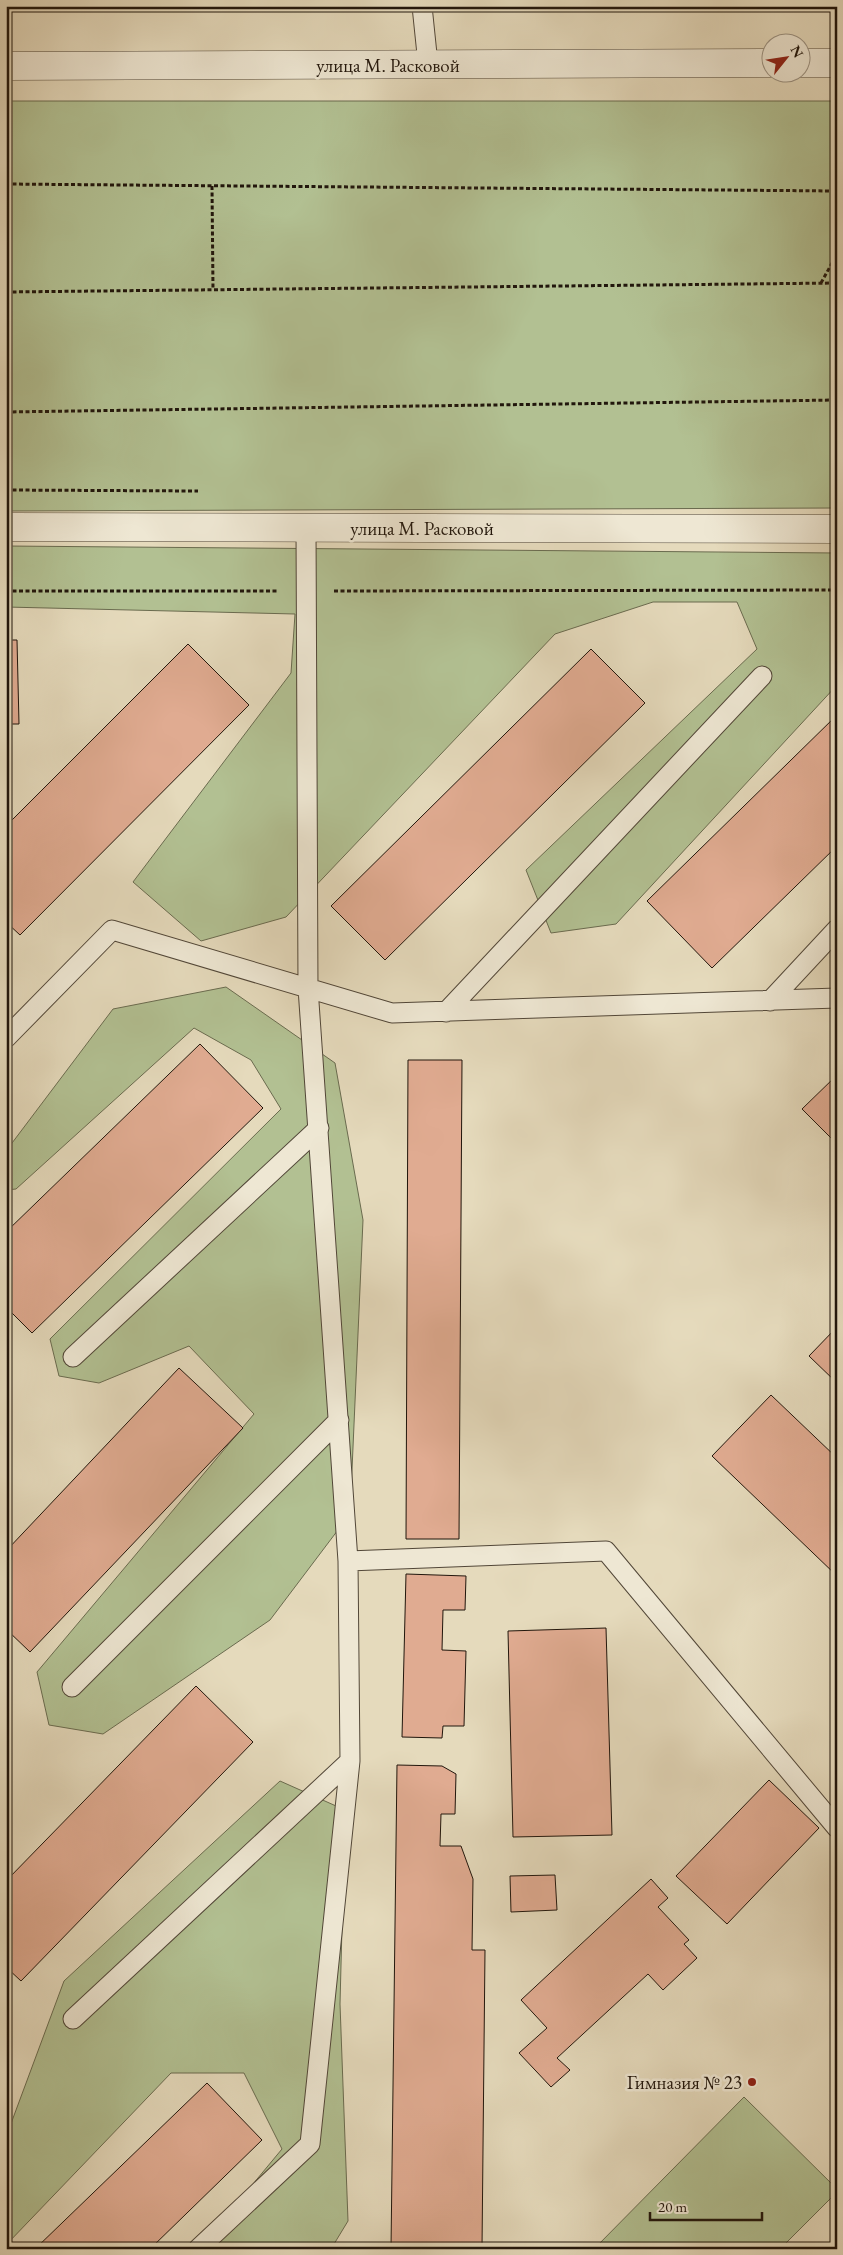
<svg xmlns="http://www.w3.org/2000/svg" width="843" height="2255" font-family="'EB Garamond',serif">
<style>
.green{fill:#b2c092;stroke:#6a6b4f}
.building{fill:#e0ab91;stroke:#21160c}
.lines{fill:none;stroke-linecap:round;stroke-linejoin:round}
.service-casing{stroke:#524738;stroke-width:21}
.tertiary-casing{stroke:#524738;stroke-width:29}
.path{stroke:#21160c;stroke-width:3;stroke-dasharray:4 2.5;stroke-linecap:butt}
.service{stroke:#eee7d3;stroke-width:19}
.tertiary{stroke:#eee7d3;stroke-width:28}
.poi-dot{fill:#8f2418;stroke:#eee7d3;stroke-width:2}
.labels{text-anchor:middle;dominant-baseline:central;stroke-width:5;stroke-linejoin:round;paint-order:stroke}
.street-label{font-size:19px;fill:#21160c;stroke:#eee7d3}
.poi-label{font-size:19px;fill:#21160c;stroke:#eee7d3;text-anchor:end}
</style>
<rect width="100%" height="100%" fill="#e5dabc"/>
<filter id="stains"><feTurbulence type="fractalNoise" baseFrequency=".004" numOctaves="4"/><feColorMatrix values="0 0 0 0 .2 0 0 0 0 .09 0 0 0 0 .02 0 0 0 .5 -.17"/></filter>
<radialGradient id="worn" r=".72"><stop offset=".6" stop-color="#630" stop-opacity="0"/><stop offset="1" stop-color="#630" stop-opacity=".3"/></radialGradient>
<path class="green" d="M 6,101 L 837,101 L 837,508 L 6,511 Z
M 6,546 L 837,553 L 837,685 L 616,924 L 551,933 L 526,870 L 757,649 L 737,602 L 653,602 L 555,634 L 286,917 L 201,941 L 133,882 L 291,673 L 295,614 L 6,607 Z
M 226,987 L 335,1063 L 363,1220 L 348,1561 L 344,1522 L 270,1620 L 103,1734 L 49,1725 L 37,1672 L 254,1414 L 189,1346 L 99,1383 L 59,1376 L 50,1339 L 281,1109 L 251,1060 L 194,1028 L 16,1189 L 6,1190 L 6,1151 L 113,1009 Z
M 280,1781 L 345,1810 L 340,2004 L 348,2221 L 331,2249 L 199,2249 L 282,2149 L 244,2073 L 171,2073 L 6,2245 L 6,2137 L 64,1981 Z
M 744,2097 L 837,2189 L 837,2192 L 780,2249 L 594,2249 Z"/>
<path class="building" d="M 6,640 L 17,640 L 19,724 L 6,724 Z
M 188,644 L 249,705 L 20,935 L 6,922 L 6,826 Z
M 591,649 L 645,703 L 385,960 L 331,906 Z
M 837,715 L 837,846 L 712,968 L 647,901 Z
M 200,1044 L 263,1108 L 32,1333 L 6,1307 L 6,1232 Z
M 408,1060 L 462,1060 L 459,1539 L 406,1539 Z
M 837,1075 L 837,1144 L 802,1109 Z
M 837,1327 L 837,1383 L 809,1356 Z
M 179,1368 L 243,1428 L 30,1652 L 6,1629 L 6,1551 Z
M 771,1395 L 837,1458 L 837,1576 L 712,1456 Z
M 406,1574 L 466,1576 L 465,1610 L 443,1610 L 442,1650 L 466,1651 L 464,1726 L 443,1726 L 442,1738 L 402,1737 Z
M 606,1628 L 612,1835 L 513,1837 L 508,1631 Z
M 196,1686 L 253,1742 L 21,1981 L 6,1967 L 6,1881 Z
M 397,1765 L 442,1766 L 456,1774 L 455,1814 L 441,1814 L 440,1846 L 461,1846 L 473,1879 L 472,1950 L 485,1950 L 482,2248 L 391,2249 Z
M 769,1780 L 819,1828 L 727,1924 L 676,1876 Z
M 555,1875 L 557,1910 L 511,1912 L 510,1876 Z
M 651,1879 L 668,1898 L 658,1907 L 689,1940 L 684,1944 L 697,1958 L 663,1990 L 648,1974 L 557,2058 L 570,2070 L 551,2087 L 519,2053 L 547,2028 L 521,2000 Z
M 207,2083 L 262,2140 L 150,2249 L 35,2249 Z"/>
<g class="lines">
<g class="service-casing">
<path id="service" d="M 422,6 L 428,64
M 306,528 L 308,988 L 348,1561 L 606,1551 L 837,1828
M 770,1001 L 837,929
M 446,1012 L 762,676
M 6,1038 L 112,930 L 392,1013 L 837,998
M 73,1357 L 319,1128
M 72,1687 L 339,1420
M 73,2019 L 350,1761
M 198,2249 L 310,2144 L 350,1761 L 348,1561"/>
</g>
<g class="tertiary-casing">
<path id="tertiary" d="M 800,63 L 837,63
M 6,66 L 770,63
M 6,527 L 837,529"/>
</g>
<path class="path" d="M 6,184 L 837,191
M 212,186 L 213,290
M 821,283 L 837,254
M 6,292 L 837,283
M 6,412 L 837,400
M 6,490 L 198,491
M 6,591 L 278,591
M 334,591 L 837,590"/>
<use href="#service" class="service"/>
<use href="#tertiary" class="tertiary"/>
</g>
<circle class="poi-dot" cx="752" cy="2082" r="5"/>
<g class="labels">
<g class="street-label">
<text x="388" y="65">улица М. Расковой</text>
<text x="422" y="528">улица М. Расковой</text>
</g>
<g class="poi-label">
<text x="742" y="2082">Гимназия № 23</text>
</g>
</g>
<rect width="843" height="2255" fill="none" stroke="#e5dabc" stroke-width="25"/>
<rect x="8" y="8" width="828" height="2240" fill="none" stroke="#21160c" stroke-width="2.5"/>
<rect x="12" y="12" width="818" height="2230" fill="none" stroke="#21160c"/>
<g transform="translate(786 58) rotate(60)"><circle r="24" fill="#eee7d3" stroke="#9c9383"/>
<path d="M0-4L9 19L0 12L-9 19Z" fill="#8f2418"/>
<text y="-8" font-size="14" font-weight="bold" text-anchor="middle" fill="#21160c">N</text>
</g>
<path d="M650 2212v8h112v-8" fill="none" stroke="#21160c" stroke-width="2.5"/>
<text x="658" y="2212" font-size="15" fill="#21160c" stroke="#eee7d3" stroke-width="4" paint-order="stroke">20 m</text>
<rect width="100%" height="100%" filter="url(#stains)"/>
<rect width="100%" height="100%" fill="url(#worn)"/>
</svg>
